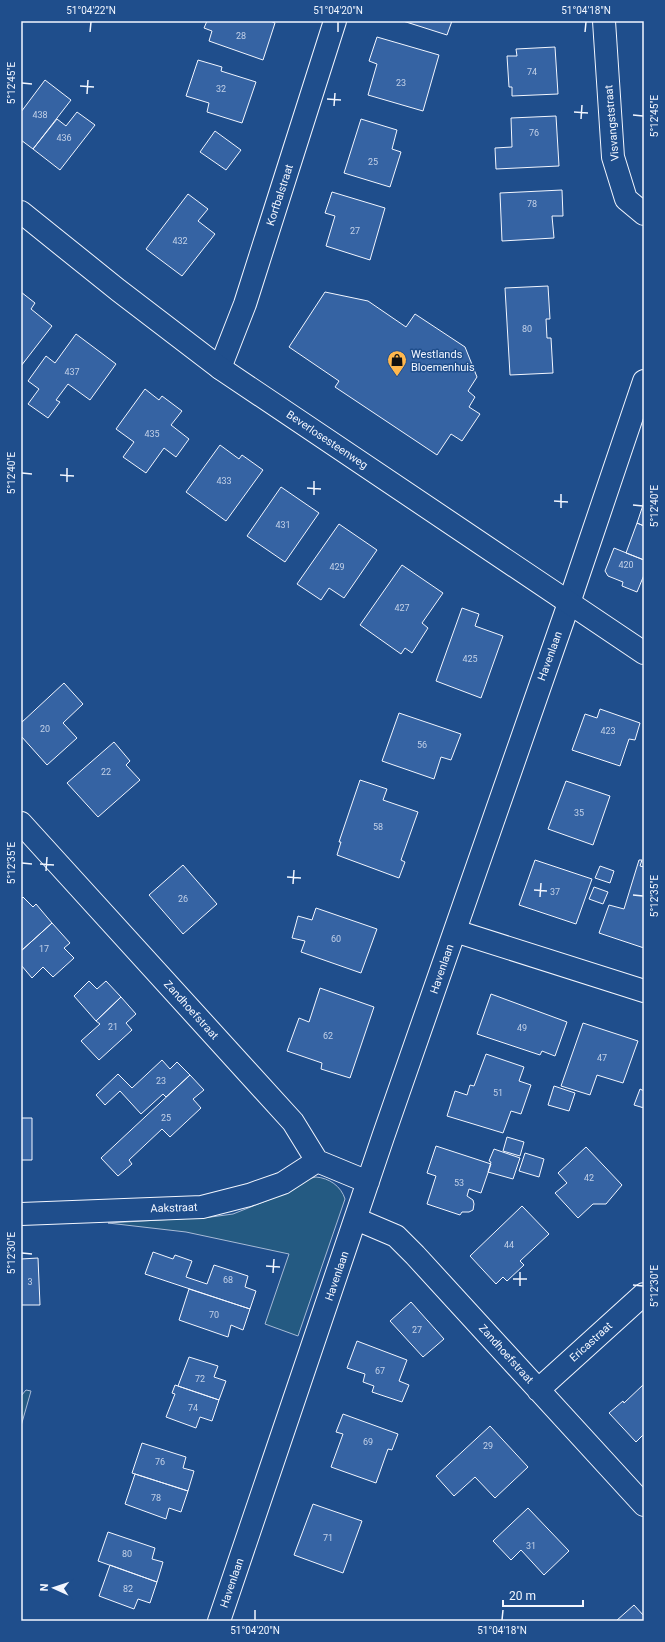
<svg xmlns="http://www.w3.org/2000/svg" width="665" height="1642" font-family="Roboto,sans-serif">
<style>
.green{fill:#245a82;stroke:#a8bbd7}
.building{fill:#3563a3;stroke:#f2f6ff}
.lines{fill:none;stroke-linecap:round;stroke-linejoin:round}
.street-casing{stroke:#f2f6ff;stroke-width:24}
.secondary-casing{stroke:#f2f6ff;stroke-width:24}
.street{stroke:#1f4e8c;stroke-width:22}
.secondary{stroke:#1f4e8c;stroke-width:22}
.ticks{fill:none;stroke:#f2f6ff;stroke-width:1.5}
.labels{text-anchor:middle;dominant-baseline:central;stroke-width:3;stroke-linejoin:round;paint-order:stroke}
.number-label{font-size:9px;fill:#c3d1e8}
.street-label{font-size:11px;fill:#f2f6ff;stroke:#1f4e8c}
.poi-label{font-size:11px;fill:#f2f6ff;stroke:#1f4e8c;text-anchor:start}
.neatline{fill:none;stroke:#f2f6ff;stroke-width:1.5}
.ticks-label{font-size:10px;text-anchor:middle;fill:#f2f6ff}
</style>
<rect width="100%" height="100%" fill="#1f4e8c"/>
<path class="green" d="M 316,1177 C 329,1178 341,1186 345,1199 L 298,1336 L 265,1324 L 289,1254 L 186,1232 L 108,1223 L 211,1217 L 233,1214 L 291,1191 L 307,1179 Z
M 26,1390 L 31,1391 L 21,1426 L 21,1396 Z"/>
<path class="building" d="M 207,21 L 270,21 L 275,23 L 263,60 L 209,41 L 212,31 L 204,28 Z
M 403,21 L 452,21 L 447,35 Z
M 377,37 L 439,55 L 423,111 L 368,95 L 377,64 L 369,61 Z
M 555,47 L 558,94 L 512,96 L 512,87 L 509,87 L 507,56 L 517,56 L 516,49 Z
M 198,60 L 222,67 L 221,71 L 256,82 L 242,123 L 207,112 L 209,103 L 186,96 Z
M 45,80 L 71,100 L 33,149 L 21,140 L 21,112 Z
M 77,112 L 95,125 L 60,170 L 33,149 L 57,119 L 66,126 Z
M 556,116 L 559,166 L 496,169 L 495,148 L 512,147 L 511,118 Z
M 361,119 L 397,130 L 392,149 L 401,152 L 390,187 L 344,173 Z
M 215,131 L 241,150 L 226,170 L 200,152 Z
M 562,190 L 563,216 L 552,216 L 554,238 L 502,241 L 500,193 Z
M 332,192 L 385,208 L 370,260 L 326,246 L 335,216 L 325,213 Z
M 188,194 L 208,209 L 198,221 L 215,234 L 182,276 L 146,249 Z
M 548,286 L 550,319 L 546,319 L 547,338 L 551,338 L 553,373 L 510,375 L 505,288 Z
M 21,292 L 35,303 L 31,309 L 52,326 L 21,366 Z
M 325,292 L 368,301 L 406,327 L 415,314 L 465,347 L 477,377 L 468,391 L 475,397 L 469,407 L 480,414 L 462,441 L 451,434 L 437,455 L 335,387 L 339,381 L 289,347 Z
M 76,334 L 116,364 L 90,400 L 68,384 L 56,400 L 60,402 L 48,418 L 28,404 L 39,389 L 28,381 L 46,356 L 55,363 Z
M 145,389 L 159,400 L 162,396 L 182,411 L 171,425 L 189,439 L 176,457 L 164,448 L 146,473 L 123,457 L 134,442 L 116,429 Z
M 220,445 L 239,459 L 242,455 L 263,470 L 226,521 L 186,492 Z
M 281,487 L 319,513 L 285,562 L 247,536 Z
M 644,502 L 644,526 L 637,523 Z
M 637,523 L 644,526 L 644,560 L 626,553 Z
M 339,524 L 377,550 L 344,598 L 329,588 L 321,600 L 297,584 Z
M 614,548 L 644,560 L 644,575 L 637,592 L 622,586 L 623,582 L 608,576 L 605,571 Z
M 402,565 L 443,593 L 422,623 L 428,628 L 412,653 L 405,648 L 401,654 L 360,625 Z
M 462,608 L 479,614 L 475,626 L 503,636 L 481,698 L 436,681 Z
M 64,683 L 83,704 L 63,723 L 77,738 L 47,765 L 21,736 L 21,723 Z
M 600,709 L 640,723 L 635,740 L 629,739 L 620,766 L 572,750 L 585,714 L 597,718 Z
M 399,713 L 461,734 L 451,760 L 441,757 L 434,779 L 382,761 Z
M 114,742 L 130,761 L 126,765 L 140,780 L 98,817 L 67,783 Z
M 360,780 L 387,789 L 383,800 L 418,812 L 401,860 L 405,862 L 399,878 L 337,855 L 341,842 L 339,842 Z
M 566,781 L 610,796 L 593,845 L 548,829 Z
M 535,860 L 592,879 L 576,924 L 519,905 Z
M 639,860 L 642,860 L 640,866 L 644,867 L 644,948 L 599,933 L 609,905 L 624,909 Z
M 183,865 L 217,904 L 183,934 L 149,895 Z
M 600,866 L 614,871 L 610,883 L 595,878 Z
M 594,887 L 608,892 L 603,904 L 589,899 Z
M 23,897 L 33,907 L 36,904 L 52,923 L 21,951 L 21,899 Z
M 316,908 L 377,929 L 361,973 L 301,952 L 305,941 L 292,938 L 298,916 L 312,920 Z
M 52,923 L 70,943 L 64,948 L 74,958 L 53,977 L 43,967 L 32,978 L 21,965 L 21,951 Z
M 89,981 L 97,989 L 106,981 L 121,997 L 96,1021 L 74,996 Z
M 320,988 L 374,1007 L 350,1078 L 321,1069 L 322,1063 L 287,1051 L 299,1018 L 309,1022 Z
M 491,994 L 567,1022 L 555,1056 L 542,1051 L 540,1055 L 477,1034 Z
M 121,997 L 136,1014 L 126,1023 L 132,1030 L 99,1060 L 81,1041 L 100,1024 L 96,1021 Z
M 583,1023 L 638,1041 L 623,1083 L 597,1075 L 590,1095 L 561,1086 Z
M 486,1054 L 524,1067 L 519,1081 L 531,1085 L 521,1114 L 511,1111 L 503,1133 L 447,1116 L 455,1091 L 467,1095 L 470,1085 L 474,1086 Z
M 162,1060 L 170,1069 L 177,1062 L 190,1075 L 166,1097 L 163,1094 L 141,1114 L 120,1091 L 105,1105 L 96,1095 L 118,1074 L 132,1088 Z
M 190,1075 L 204,1090 L 193,1099 L 201,1108 L 170,1137 L 162,1129 L 129,1160 L 132,1164 L 118,1176 L 101,1158 Z
M 554,1086 L 575,1093 L 569,1111 L 548,1105 Z
M 640,1089 L 644,1091 L 644,1108 L 634,1105 Z
M 21,1118 L 32,1118 L 32,1160 L 21,1160 Z
M 507,1137 L 524,1142 L 520,1156 L 503,1151 Z
M 436,1146 L 491,1164 L 481,1193 L 469,1189 L 467,1196 L 473,1200 L 474,1204 L 473,1210 L 469,1212 L 462,1212 L 460,1215 L 427,1204 L 436,1176 L 427,1173 Z
M 586,1147 L 622,1185 L 606,1204 L 593,1204 L 578,1218 L 555,1193 L 567,1183 L 558,1173 Z
M 494,1149 L 520,1158 L 513,1179 L 488,1172 L 491,1162 L 489,1161 Z
M 525,1153 L 544,1159 L 539,1177 L 519,1171 Z
M 522,1206 L 549,1234 L 520,1261 L 524,1265 L 507,1281 L 503,1277 L 496,1284 L 470,1256 Z
M 153,1252 L 173,1259 L 175,1255 L 192,1261 L 186,1277 L 207,1284 L 214,1265 L 248,1276 L 245,1287 L 256,1291 L 250,1309 L 145,1274 Z
M 38,1258 L 40,1305 L 21,1305 L 21,1259 Z
M 189,1289 L 250,1309 L 243,1330 L 231,1325 L 228,1337 L 179,1320 Z
M 411,1302 L 444,1339 L 423,1357 L 390,1321 Z
M 357,1341 L 407,1360 L 399,1381 L 409,1385 L 402,1402 L 372,1392 L 374,1386 L 363,1382 L 365,1374 L 347,1368 Z
M 189,1357 L 218,1366 L 214,1377 L 226,1381 L 219,1400 L 178,1386 Z
M 644,1384 L 644,1434 L 636,1442 L 609,1413 L 623,1401 L 624,1403 Z
M 175,1385 L 219,1400 L 212,1421 L 200,1417 L 196,1428 L 166,1417 L 175,1394 L 172,1393 Z
M 343,1414 L 398,1434 L 392,1450 L 388,1449 L 376,1483 L 331,1467 L 343,1434 L 336,1432 Z
M 490,1426 L 528,1467 L 495,1498 L 475,1477 L 454,1496 L 436,1476 Z
M 142,1443 L 186,1457 L 183,1468 L 194,1471 L 188,1491 L 132,1473 Z
M 135,1474 L 188,1491 L 181,1512 L 169,1508 L 166,1519 L 125,1504 Z
M 313,1504 L 362,1521 L 343,1573 L 294,1555 Z
M 528,1508 L 569,1551 L 544,1575 L 521,1550 L 511,1560 L 493,1541 Z
M 108,1532 L 155,1548 L 152,1559 L 163,1562 L 157,1582 L 98,1561 Z
M 110,1565 L 157,1582 L 150,1603 L 138,1599 L 134,1609 L 99,1596 Z
M 634,1605 L 644,1616 L 644,1621 L 616,1621 Z"/>
<g class="lines">
<g class="street-casing">
<path id="street" d="M 604,21 L 613,157 L 626,199 L 644,214
M 220,368 L 245,304 L 335,21
M 21,823 L 293,1122 L 317,1161 L 368,1182
M 455,931 L 644,991
M 21,1214 L 202,1207 L 249,1195 L 283,1183 L 317,1161
M 356,1219 L 396,1236 L 415,1255 L 644,1505
M 538,1390 L 644,1294
M 219,1621 L 383,1137 L 569,603 L 644,381"/>
</g>
<g class="secondary-casing">
<path id="secondary" d="M 21,212 L 118,290 L 220,368 L 644,653"/>
</g>
<use href="#street" class="street"/>
<use href="#secondary" class="secondary"/>
</g>
<path class="ticks" d="M 90,32 L 91,22M 338,32 L 338,22M 585,32 L 586,22M 22,83 L 32,84M 80,86 L 94,87M 87,94 L 88,80M 327,99 L 341,100M 334,106 L 335,93M 574,112 L 588,113M 633,115 L 643,116M 581,119 L 582,105M 22,473 L 32,474M 60,475 L 74,476M 67,482 L 67,468M 307,488 L 321,489M 314,495 L 314,481M 554,501 L 568,502M 633,505 L 643,506M 561,508 L 561,494M 22,863 L 32,864M 40,864 L 54,865M 46,871 L 47,857M 287,877 L 301,878M 293,884 L 294,870M 534,890 L 547,891M 633,895 L 643,896M 540,897 L 541,883M 22,1253 L 32,1254M 266,1266 L 280,1267M 273,1273 L 274,1259M 513,1279 L 527,1279M 633,1285 L 643,1286M 520,1286 L 520,1272M 255,1620 L 255,1610M 502,1620 L 503,1610"/>
<defs>
<g id="shop-pin" transform="scale(1)"><path d="M0 17L-7.5 6A9.5 9.5 0 1 1 7.5 6Z" fill="#ffb74d" stroke="#1f4e8c"/><path d="M-5-2.5h2.3a2.7 3.5 0 0 1 5.4 0H5L5.5 6h-11ZM-1.5-2.5h3a1.5 2.3 0 0 0-3 0Z" fill="#111"/></g>
</defs>
<g fill-rule="evenodd">
<use href="#shop-pin" x="397" y="360"/>
</g>
<g class="labels">
<g class="number-label">
<text x="241" y="36">28</text>
<text x="532" y="72">74</text>
<text x="401" y="83">23</text>
<text x="221" y="89">32</text>
<text x="40" y="115">438</text>
<text x="534" y="133">76</text>
<text x="64" y="138">436</text>
<text x="373" y="162">25</text>
<text x="532" y="204">78</text>
<text x="355" y="231">27</text>
<text x="180" y="241">432</text>
<text x="527" y="329">80</text>
<text x="72" y="372">437</text>
<text x="152" y="434">435</text>
<text x="224" y="481">433</text>
<text x="283" y="525">431</text>
<text x="626" y="565">420</text>
<text x="337" y="567">429</text>
<text x="402" y="608">427</text>
<text x="470" y="659">425</text>
<text x="45" y="729">20</text>
<text x="608" y="731">423</text>
<text x="422" y="745">56</text>
<text x="106" y="772">22</text>
<text x="579" y="813">35</text>
<text x="378" y="827">58</text>
<text x="555" y="892">37</text>
<text x="183" y="899">26</text>
<text x="336" y="939">60</text>
<text x="44" y="949">17</text>
<text x="113" y="1027">21</text>
<text x="522" y="1028">49</text>
<text x="328" y="1036">62</text>
<text x="602" y="1058">47</text>
<text x="161" y="1081">23</text>
<text x="498" y="1093">51</text>
<text x="166" y="1118">25</text>
<text x="589" y="1178">42</text>
<text x="459" y="1183">53</text>
<text x="509" y="1245">44</text>
<text x="228" y="1280">68</text>
<text x="30" y="1282">3</text>
<text x="214" y="1315">70</text>
<text x="417" y="1330">27</text>
<text x="380" y="1371">67</text>
<text x="200" y="1379">72</text>
<text x="193" y="1408">74</text>
<text x="368" y="1442">69</text>
<text x="488" y="1446">29</text>
<text x="160" y="1462">76</text>
<text x="156" y="1498">78</text>
<text x="328" y="1538">71</text>
<text x="531" y="1546">31</text>
<text x="127" y="1554">80</text>
<text x="128" y="1589">82</text>
</g>
<g class="street-label">
<text transform="translate(612 123) rotate(-95)">Visvangststraat</text>
<text transform="translate(280 195) rotate(-72)">Korfbalstraat</text>
<text transform="translate(327 440) rotate(34)">Beverlosesteenweg</text>
<text transform="translate(550 656) rotate(-70)">Havenlaan</text>
<text transform="translate(442 969) rotate(-71)">Havenlaan</text>
<text transform="translate(191 1010) rotate(48)">Zandhoefstraat</text>
<text transform="translate(174 1208) rotate(-2)">Aakstraat</text>
<text transform="translate(337 1276) rotate(-71)">Havenlaan</text>
<text transform="translate(591 1342) rotate(-42)">Ericastraat</text>
<text transform="translate(506 1354) rotate(48)">Zandhoefstraat</text>
<text transform="translate(232 1583) rotate(-71)">Havenlaan</text>
</g>
<g class="poi-label">
<text x="411" y="354">Westlands<tspan x="411" dy="13">Bloemenhuis</tspan></text>
</g>
</g>
<rect width="665" height="1642" fill="none" stroke="#1f4e8c" stroke-width="44"/>
<g transform="translate(54 1588) rotate(273)" stroke="#1f4e8c" stroke-width="3" paint-order="stroke">
<path d="M0-3L7 15L0 10L-7 15Z" fill="#f2f6ff"/>
<text y="-6" font-size="11" font-weight="bold" text-anchor="middle" fill="#f2f6ff">N</text>
</g>
<path d="M503 1600v6h80v-6" fill="none" stroke="#f2f6ff" stroke-width="2"/>
<text x="509" y="1600" font-size="12" fill="#f2f6ff" stroke="#1f4e8c" stroke-width="3" paint-order="stroke">20 m</text>
<rect x="22" y="22" width="621" height="1598" class="neatline"/>
<g class="ticks-label">
<text x="91" y="14">51°04'22"N</text>
<text x="338" y="14">51°04'20"N</text>
<text x="586" y="14">51°04'18"N</text>
<text transform="translate(11 83) rotate(-90)" y="4">5°12'45"E</text>
<text transform="translate(654 116) rotate(-90)" y="4">5°12'45"E</text>
<text transform="translate(11 473) rotate(-90)" y="4">5°12'40"E</text>
<text transform="translate(654 506) rotate(-90)" y="4">5°12'40"E</text>
<text transform="translate(11 863) rotate(-90)" y="4">5°12'35"E</text>
<text transform="translate(654 896) rotate(-90)" y="4">5°12'35"E</text>
<text transform="translate(11 1253) rotate(-90)" y="4">5°12'30"E</text>
<text transform="translate(654 1286) rotate(-90)" y="4">5°12'30"E</text>
<text x="255" y="1634">51°04'20"N</text>
<text x="502" y="1634">51°04'18"N</text>
</g>
</svg>
